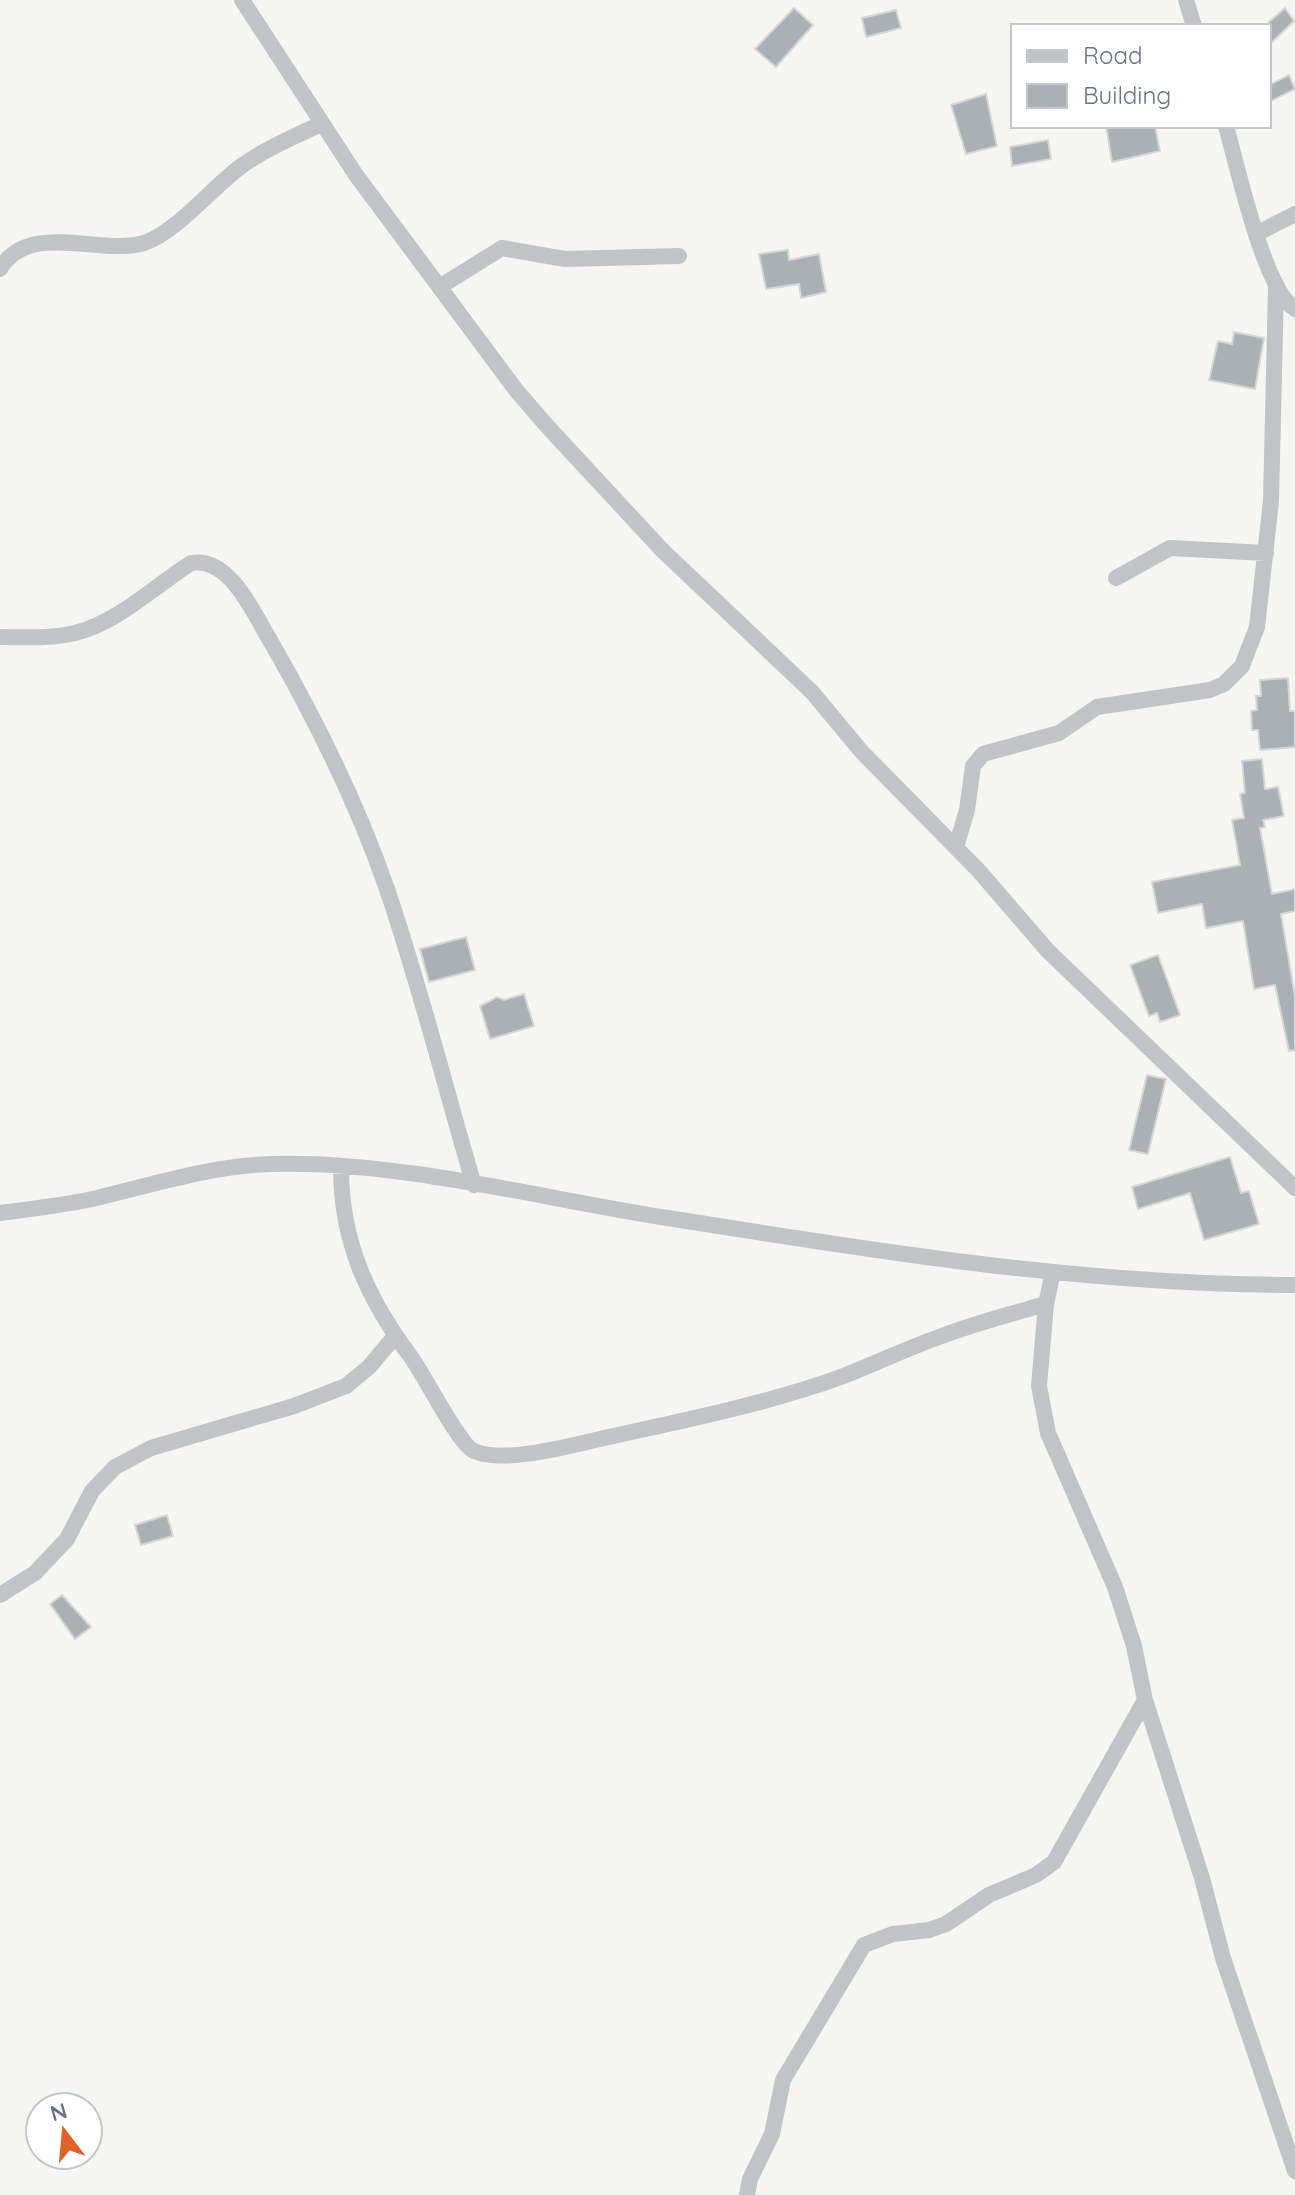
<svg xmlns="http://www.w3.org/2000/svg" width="1295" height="2195" font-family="Quicksand,sans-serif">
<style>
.building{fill:#a9b1b6;stroke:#d6d7d4;stroke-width:2}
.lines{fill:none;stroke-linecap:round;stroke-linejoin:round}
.street{stroke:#c0c4c7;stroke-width:16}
</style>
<rect width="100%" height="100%" fill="#f5f5f2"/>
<path class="building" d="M 794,8 L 813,25 L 776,67 L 755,49 Z
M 1285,8 L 1294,21 L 1269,45 L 1269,22 Z
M 896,10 L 901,28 L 866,37 L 862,18 Z
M 1289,75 L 1295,89 L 1269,102 L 1269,85 Z
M 986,94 L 997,146 L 966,154 L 951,105 Z
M 1106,126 L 1155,126 L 1160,151 L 1112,162 Z
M 1048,140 L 1051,159 L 1012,166 L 1010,147 Z
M 788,250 L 789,260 L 819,254 L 826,292 L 801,298 L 799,284 L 766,289 L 759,254 Z
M 1234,332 L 1264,338 L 1255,389 L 1209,380 L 1218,341 L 1232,344 Z
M 1288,678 L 1290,711 L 1295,711 L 1295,747 L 1260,750 L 1258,730 L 1252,730 L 1251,711 L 1257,710 L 1256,696 L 1261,696 L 1260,680 Z
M 1262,759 L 1265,789 L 1278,787 L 1284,816 L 1263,820 L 1265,827 L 1260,828 L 1272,894 L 1295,889 L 1295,911 L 1281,914 L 1295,997 L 1295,1050 L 1289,1051 L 1275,985 L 1254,989 L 1243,921 L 1206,928 L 1202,904 L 1158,913 L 1152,882 L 1240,865 L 1232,820 L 1244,818 L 1240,794 L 1245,793 L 1242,761 Z
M 466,937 L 475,970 L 429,982 L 420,949 Z
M 1158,955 L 1180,1015 L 1160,1022 L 1157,1013 L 1149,1016 L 1130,965 Z
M 524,994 L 534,1026 L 490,1039 L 480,1006 L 497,997 L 504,1000 Z
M 1147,1075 L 1166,1079 L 1148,1154 L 1129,1150 Z
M 1230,1157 L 1241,1193 L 1249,1191 L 1259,1224 L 1204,1240 L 1190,1193 L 1138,1209 L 1132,1187 Z
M 167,1515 L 173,1536 L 141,1545 L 135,1525 Z
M 62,1595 L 91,1627 L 75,1639 L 50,1604 Z"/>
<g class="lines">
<path class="street" d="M 242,0 L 356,175 L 516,390 L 547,426 L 663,551 L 812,692 L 861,751 L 979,871 L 1048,951 L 1295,1188
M 1186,0 L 1194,26
M 1226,126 C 1237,165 1264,290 1295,309
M 1258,233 L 1295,214
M 0,269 C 29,220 100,256 144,243 C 175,233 212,188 240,167 C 265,149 293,137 321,124
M 441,286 L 502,248 L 565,259 L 679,256
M 1116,578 L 1170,548 L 1266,553
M 0,637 C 25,637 50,639 75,633 C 117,623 155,586 191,563 C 230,556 254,614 271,642 C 316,720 357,803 387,889 C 420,986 445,1087 474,1185
M 956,847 L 967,810 L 973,766 L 983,754 L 1059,733 L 1097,707 L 1210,690 L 1224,684 L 1242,666 L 1257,627 L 1271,501 L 1276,287
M 341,1168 C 341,1241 367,1298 411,1357 C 425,1376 459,1445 474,1451 C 504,1464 569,1446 600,1439 C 680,1421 763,1405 841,1377 C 875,1364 907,1348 942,1336 C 976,1323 1011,1314 1046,1304
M 0,1213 C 32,1209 65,1205 97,1198 C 155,1184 211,1166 271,1164 C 396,1160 544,1199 668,1218 C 875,1251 1085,1285 1295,1285
M 1053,1272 L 1046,1304 L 1039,1386 L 1048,1433 L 1115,1587 L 1134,1646 L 1145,1700 L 1202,1878 L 1223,1958 L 1295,2171
M 0,1595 L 35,1573 L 67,1539 L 92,1491 L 115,1467 L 151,1448 L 294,1406 L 346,1386 L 369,1367 L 395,1336
M 747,2195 L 750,2179 L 772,2134 L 783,2080 L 864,1945 L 893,1934 L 929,1930 L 946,1924 L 989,1895 L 1036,1875 L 1054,1862 L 1145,1700"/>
</g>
<rect x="1011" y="24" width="260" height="104" fill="#ffffff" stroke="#c1c7cd" stroke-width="2"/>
<rect x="1027" y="50" width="40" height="12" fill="#c0c4c7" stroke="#c1c7cd" stroke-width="2"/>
<text x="1083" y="64" font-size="24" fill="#657382">Road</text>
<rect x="1027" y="84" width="40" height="24" fill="#a9b1b6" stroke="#c1c7cd" stroke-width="2"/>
<text x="1083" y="104" font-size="24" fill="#657382">Building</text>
<g transform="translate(64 2131) rotate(344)"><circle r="38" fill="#ffffff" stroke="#c1c7cd" stroke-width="2"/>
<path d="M0-6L14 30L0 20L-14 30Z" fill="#de6229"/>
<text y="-12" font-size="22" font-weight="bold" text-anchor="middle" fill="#657382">N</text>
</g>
</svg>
